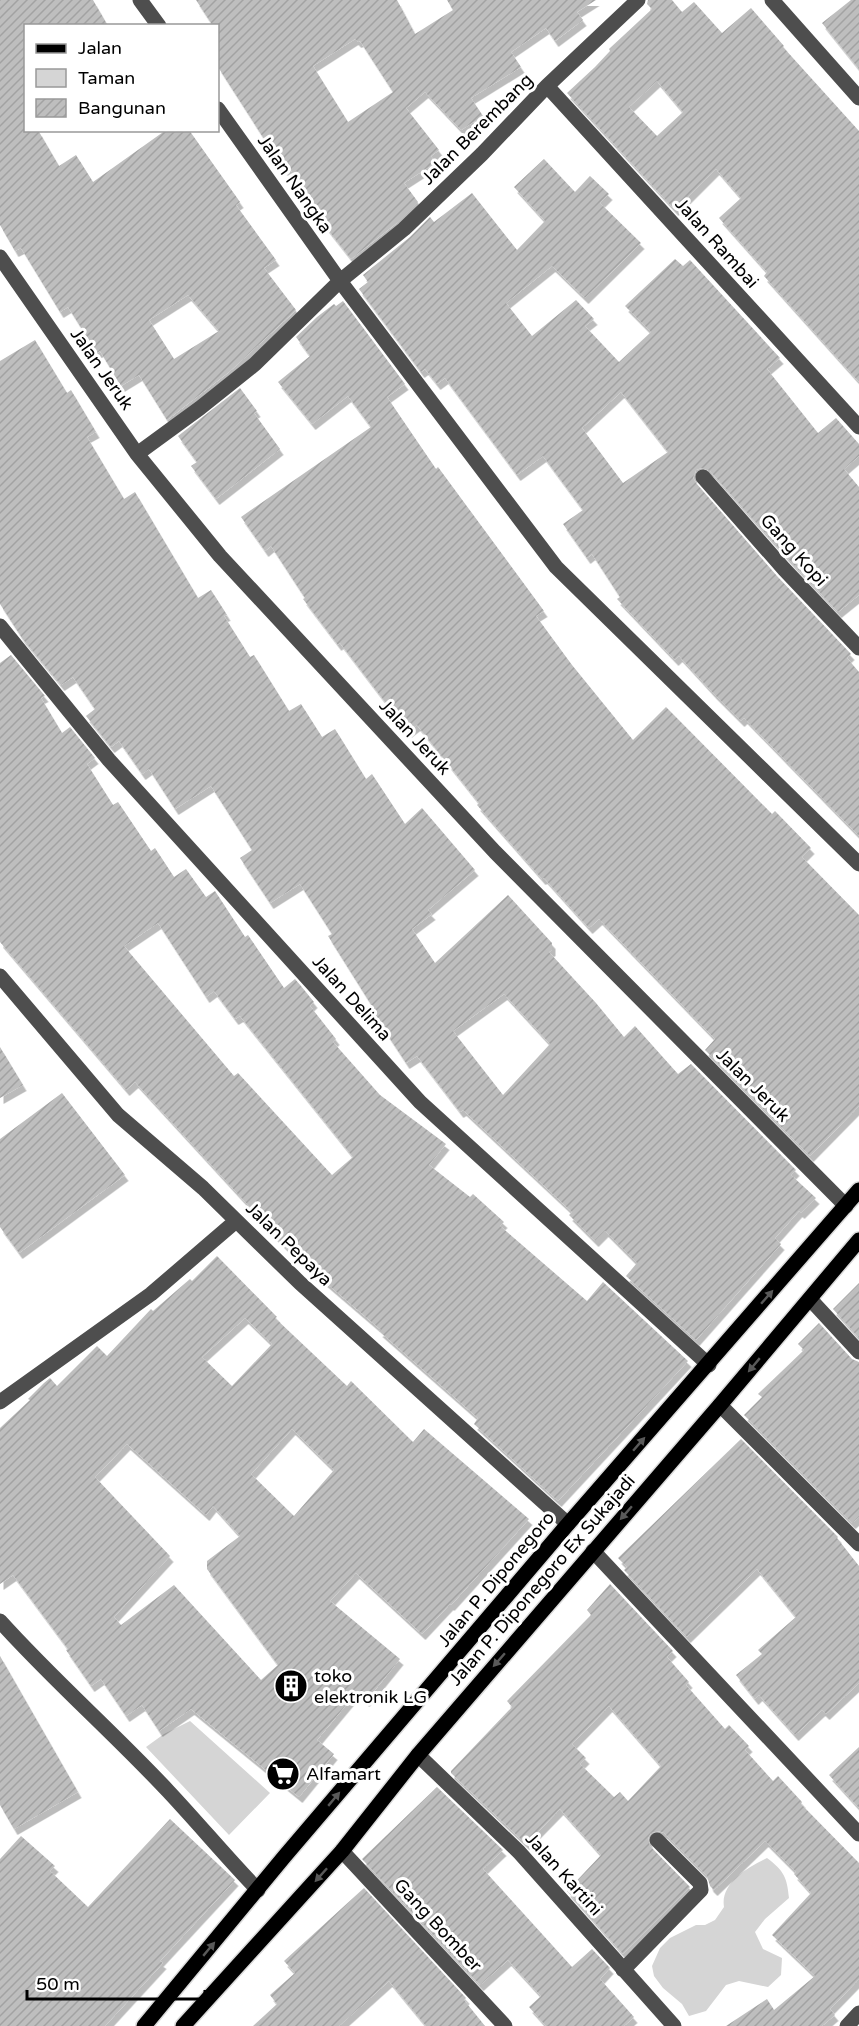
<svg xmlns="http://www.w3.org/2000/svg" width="859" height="2026" font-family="'Varela Round',sans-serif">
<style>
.green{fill:#d5d5d5}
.building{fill:url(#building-hatch);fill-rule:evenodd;filter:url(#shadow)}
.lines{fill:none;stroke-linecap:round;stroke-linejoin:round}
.major-casing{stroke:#dbdbdb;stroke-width:18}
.minor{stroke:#4e4e4e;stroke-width:15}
.major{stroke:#000;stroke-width:15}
.oneway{fill:#595959}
.labels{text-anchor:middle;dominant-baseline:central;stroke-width:6;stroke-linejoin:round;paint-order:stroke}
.street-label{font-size:18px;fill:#000;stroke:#fff}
.poi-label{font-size:18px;fill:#000;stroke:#fff;text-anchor:start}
</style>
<defs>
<pattern id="building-hatch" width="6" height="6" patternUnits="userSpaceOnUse" patternTransform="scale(1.5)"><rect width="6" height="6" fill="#bebebe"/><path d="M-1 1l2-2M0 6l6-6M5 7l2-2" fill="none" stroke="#a2a2a2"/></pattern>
<filter id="shadow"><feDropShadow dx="3.5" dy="6" stdDeviation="0" flood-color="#0004"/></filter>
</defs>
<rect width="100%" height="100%" fill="#fff"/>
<path class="green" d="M 190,1721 L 270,1793 L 229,1835 L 146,1747 L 164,1734 Z
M 767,1858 C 784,1871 787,1877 789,1898 L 765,1919 L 755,1932 L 763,1949 L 782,1958 L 781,1975 L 768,1987 L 739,1981 L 726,1985 L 706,2011 L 689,2016 L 682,2004 L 663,1988 L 654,1976 L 652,1966 L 660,1948 L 670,1938 L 696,1925 L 705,1925 L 715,1920 L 724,1907 C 720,1883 748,1867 767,1858 Z"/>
<path class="building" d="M 0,0 L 93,0 L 108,26 L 26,26 L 26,130 L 38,130 L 59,166 L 76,155 L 93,182 L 166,130 L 189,130 L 240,202 L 236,205 L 276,260 L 264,268 L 296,310 L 229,372 L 167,420 L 139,375 L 121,386 L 100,351 L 97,353 L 68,307 L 60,312 L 21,248 L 15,251 L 0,225 ZM 188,295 L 219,331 L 174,359 L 149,320 Z
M 196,0 L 397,0 L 415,34 L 453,10 L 447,0 L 596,0 L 577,12 L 583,20 L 555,41 L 546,28 L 511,52 L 521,67 L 471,98 L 483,116 L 461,130 L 425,92 L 406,108 L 439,150 L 431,156 L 435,163 L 404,183 L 418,202 L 398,222 L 351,259 L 325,226 L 289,167 L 284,170 L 218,67 L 218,26 L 213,26 ZM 355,39 L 358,42 L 360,41 L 393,92 L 348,122 L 313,66 Z
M 648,0 L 672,0 L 682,12 L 694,2 L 722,33 L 751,8 L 784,46 L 783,47 L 859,131 L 859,382 L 764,276 L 767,272 L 719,218 L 741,198 L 716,169 L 675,210 L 567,93 L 595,67 L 610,51 L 609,49 L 652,9 L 647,4 ZM 657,81 L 683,112 L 657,136 L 629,107 Z
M 851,0 L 859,0 L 859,69 L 822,23 Z
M 544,159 L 575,192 L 590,176 L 609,194 L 600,203 L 641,243 L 585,298 L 552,266 L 506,303 L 532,336 L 576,300 L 594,319 L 585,326 L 619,362 L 651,332 L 625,306 L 675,259 L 683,266 L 690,260 L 780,358 L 767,369 L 818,433 L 836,418 L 859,444 L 859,456 L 844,469 L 859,487 L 859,595 L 838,612 L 791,562 L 710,471 L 701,468 L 696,470 L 693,478 L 696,483 L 777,576 L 851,654 L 847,658 L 859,672 L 859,836 L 744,718 L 741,721 L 713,693 L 679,656 L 675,660 L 617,599 L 620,597 L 592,554 L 587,558 L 563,524 L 583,510 L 543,456 L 517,475 L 445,378 L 437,384 L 425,369 L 421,372 L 359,289 L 368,282 L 363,275 L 410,237 L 430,217 L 434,222 L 472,193 L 517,250 L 545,221 L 514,187 ZM 621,392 L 668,452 L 623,483 L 582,428 Z
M 343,301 L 405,384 L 387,397 L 436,469 L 438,467 L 544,611 L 536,616 L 572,665 L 633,740 L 666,707 L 772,814 L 775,811 L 811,848 L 802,857 L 859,915 L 859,1106 L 810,1156 L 705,1050 L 715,1039 L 599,919 L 589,928 L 544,878 L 542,879 L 477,805 L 479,803 L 417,725 L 408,732 L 340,643 L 338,645 L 303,599 L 305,598 L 271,546 L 265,551 L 241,517 L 371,427 L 348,396 L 312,424 L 278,382 L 310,356 L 296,337 L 317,317 L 334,304 L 336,306 Z
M 35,340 L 67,393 L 71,390 L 96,432 L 87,437 L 124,499 L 135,492 L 198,598 L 211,590 L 227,615 L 224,616 L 250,657 L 254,655 L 289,711 L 301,704 L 322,737 L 335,729 L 366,779 L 372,774 L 405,824 L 422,808 L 475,870 L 428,910 L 432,914 L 412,929 L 435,963 L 508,895 L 552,943 L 552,950 L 549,952 L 596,1003 L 624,1037 L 635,1026 L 678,1074 L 691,1064 L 796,1170 L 791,1175 L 816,1198 L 801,1213 L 799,1211 L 775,1238 L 781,1244 L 696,1340 L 626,1276 L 637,1263 L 605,1231 L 595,1241 L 569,1215 L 572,1212 L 463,1110 L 460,1112 L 417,1056 L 406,1063 L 375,1016 L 377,1014 L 328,936 L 332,934 L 300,884 L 270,903 L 240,858 L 252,850 L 211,786 L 175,809 L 149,769 L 142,774 L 119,741 L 111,747 L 86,716 L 95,709 L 73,677 L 61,685 L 22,638 L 0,604 L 0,361 ZM 504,994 L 550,1044 L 503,1095 L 453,1031 Z
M 240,388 L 257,411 L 254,413 L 280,449 L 216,499 L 191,466 L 197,462 L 178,436 Z
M 11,655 L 45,696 L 41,698 L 62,733 L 70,727 L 95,758 L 87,764 L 113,805 L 118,802 L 151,851 L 155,848 L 174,877 L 186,869 L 206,897 L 215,891 L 245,937 L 248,935 L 284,988 L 295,979 L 301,986 L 314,1002 L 310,1006 L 336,1039 L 333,1042 L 380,1095 L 446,1144 L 429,1165 L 470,1197 L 473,1194 L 504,1222 L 500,1226 L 587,1301 L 603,1282 L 688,1361 L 558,1501 L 474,1424 L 478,1418 L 379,1331 L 381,1330 L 318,1276 L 316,1278 L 269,1230 L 270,1229 L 135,1082 L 126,1090 L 0,942 L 0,663 ZM 158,923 L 206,997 L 214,991 L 235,1019 L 240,1016 L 353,1157 L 332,1175 L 238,1073 L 234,1076 L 124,946 Z
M 0,1047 L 23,1085 L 0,1098 Z
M 62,1093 L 125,1175 L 19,1253 L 0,1227 L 0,1139 Z
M 217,1256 L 277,1317 L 275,1318 L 347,1386 L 351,1381 L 413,1442 L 424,1429 L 529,1519 L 451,1605 L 450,1604 L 422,1634 L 356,1573 L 330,1601 L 400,1659 L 366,1701 L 356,1693 L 317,1740 L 334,1754 L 299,1797 L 191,1709 L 159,1731 L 142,1705 L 126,1716 L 101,1679 L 91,1686 L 66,1650 L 68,1649 L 13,1575 L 0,1584 L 0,1428 L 30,1400 L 28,1399 L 44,1383 L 50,1378 L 57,1386 L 97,1346 L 107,1356 L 151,1309 L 153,1311 L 190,1279 L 192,1281 ZM 245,1318 L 272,1344 L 232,1386 L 202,1357 ZM 292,1429 L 334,1470 L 294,1516 L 251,1474 ZM 127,1444 L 206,1515 L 213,1506 L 240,1536 L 207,1561 L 207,1569 L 278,1665 L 261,1680 L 174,1585 L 121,1625 L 114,1617 L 170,1556 L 95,1477 Z
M 859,1283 L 859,1338 L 833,1309 Z
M 819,1323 L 852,1359 L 859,1362 L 859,1517 L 852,1523 L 744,1415 L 762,1397 L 758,1394 L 804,1350 L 798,1344 Z
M 741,1439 L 838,1537 L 837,1538 L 859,1566 L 859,1683 L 826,1714 L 822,1710 L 795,1735 L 759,1695 L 755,1699 L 736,1675 L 762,1654 L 758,1650 L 796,1617 L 757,1569 L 687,1637 L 624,1570 L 627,1567 L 618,1558 Z
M 610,1584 L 673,1651 L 667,1657 L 689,1682 L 686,1685 L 725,1729 L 729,1725 L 749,1746 L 745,1750 L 773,1781 L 778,1776 L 802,1802 L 801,1804 L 859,1863 L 859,1979 L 830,2009 L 835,2015 L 822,2026 L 726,2026 L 767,1999 L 774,2010 L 815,1976 L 772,1935 L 811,1893 L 794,1874 L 796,1872 L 765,1841 L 714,1890 L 710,1886 L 707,1876 L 664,1833 L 659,1831 L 651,1833 L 648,1838 L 650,1846 L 690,1887 L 623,1954 L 567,1891 L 601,1855 L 560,1809 L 526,1844 L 451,1773 L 451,1771 L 512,1707 L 507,1701 L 591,1615 L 587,1610 ZM 609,1706 L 661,1766 L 628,1801 L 620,1792 L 614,1797 L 580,1764 L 586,1758 L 572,1744 Z
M 0,1656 L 78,1792 L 14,1829 L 0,1805 Z
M 859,1747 L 859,1808 L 829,1775 Z
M 437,1787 L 503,1850 L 483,1869 L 572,1967 L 592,1949 L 610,1968 L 600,1979 L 634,2017 L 624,2026 L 546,2026 L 529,2007 L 541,1996 L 508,1960 L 480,1985 L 362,1859 Z
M 170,1819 L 235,1880 L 160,1961 L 163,1963 L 105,2026 L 0,2026 L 0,1859 L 21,1836 L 55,1866 L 50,1871 L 88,1907 Z
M 364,1888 L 466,1998 L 464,2000 L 485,2026 L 426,2026 L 389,1981 L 339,2026 L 253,2026 L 277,2004 L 270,1995 L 295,1973 L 284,1961 Z"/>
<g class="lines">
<g class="major-casing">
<path id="major" d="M 144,2026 L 284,1857 L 568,1524 L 859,1190
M 183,2026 L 342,1851 L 418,1755 L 720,1405 L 859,1240"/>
</g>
<path class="minor" d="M 140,0 L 159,26
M 772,0 L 859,98
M 547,86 L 859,427
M 218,109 L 340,281 L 556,567 L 859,864
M 0,257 L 137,454 L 220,556 L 495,852 L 846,1206
M 137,454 L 200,408 L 255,364 L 340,281 L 404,229 L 482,154 L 547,86 L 638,0
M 703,477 L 784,569 L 859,648
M 0,626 L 109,760 L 420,1102 L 709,1365
M 0,976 L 118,1115 L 203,1188 L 300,1283 L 568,1524
M 810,1299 L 859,1352
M 0,1402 L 151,1294 L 236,1221
M 720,1405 L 859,1544
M 593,1551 L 859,1834
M 0,1621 C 53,1680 114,1733 168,1791 C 199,1824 227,1858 258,1890
M 418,1755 L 519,1852 L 674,2026
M 342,1851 L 505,2026
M 623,1970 L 701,1890 L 700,1883 L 657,1840
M 847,2026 L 859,2013"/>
<use href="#major" class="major"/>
</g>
<defs><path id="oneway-solid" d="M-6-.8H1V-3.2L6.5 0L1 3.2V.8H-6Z" transform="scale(1.5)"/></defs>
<g class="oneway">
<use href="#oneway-solid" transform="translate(767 1297) rotate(-49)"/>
<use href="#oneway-solid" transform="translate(754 1365) rotate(130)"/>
<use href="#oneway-solid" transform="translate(639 1444) rotate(-49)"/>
<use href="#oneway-solid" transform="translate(626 1513) rotate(131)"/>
<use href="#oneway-solid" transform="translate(499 1660) rotate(131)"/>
<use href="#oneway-solid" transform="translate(334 1799) rotate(-50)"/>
<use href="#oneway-solid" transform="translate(321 1875) rotate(132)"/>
<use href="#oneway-solid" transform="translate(209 1949) rotate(-50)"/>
</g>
<defs>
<g id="building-disc" transform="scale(1.725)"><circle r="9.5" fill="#000" stroke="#fff"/><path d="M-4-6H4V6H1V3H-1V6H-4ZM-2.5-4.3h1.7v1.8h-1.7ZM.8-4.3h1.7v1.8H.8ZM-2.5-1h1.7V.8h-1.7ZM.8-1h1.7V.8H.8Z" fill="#fff"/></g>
<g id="supermarket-disc" transform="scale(1.725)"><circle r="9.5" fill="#000" stroke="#fff"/><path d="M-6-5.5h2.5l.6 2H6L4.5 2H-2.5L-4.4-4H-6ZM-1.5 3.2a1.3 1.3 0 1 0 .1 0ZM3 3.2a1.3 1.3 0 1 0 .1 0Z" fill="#fff"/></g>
</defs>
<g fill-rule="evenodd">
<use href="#building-disc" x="291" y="1686"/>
<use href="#supermarket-disc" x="283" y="1774"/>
</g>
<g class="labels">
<g class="street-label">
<text transform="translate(477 129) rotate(-45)">Jalan Berembang</text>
<text transform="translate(295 184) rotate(55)">Jalan Nangka</text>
<text transform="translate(717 243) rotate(48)">Jalan Rambai</text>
<text transform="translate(102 369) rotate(55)">Jalan Jeruk</text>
<text transform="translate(794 550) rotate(48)">Gang Kopi</text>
<text transform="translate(415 737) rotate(47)">Jalan Jeruk</text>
<text transform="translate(352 998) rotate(48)">Jalan Delima</text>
<text transform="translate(753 1085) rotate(45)">Jalan Jeruk</text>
<text transform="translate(289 1244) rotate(44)">Jalan Pepaya</text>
<text transform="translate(496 1579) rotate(-50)">Jalan P. Diponegoro</text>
<text transform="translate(542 1580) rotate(-49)">Jalan P. Diponegoro Ex Sukajadi</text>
<text transform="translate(564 1874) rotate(48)">Jalan Kartini</text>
<text transform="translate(438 1925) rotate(47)">Gang Bomber</text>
</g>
<g class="poi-label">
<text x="314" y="1676">toko<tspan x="314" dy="21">elektronik LG</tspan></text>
<text x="306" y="1774">Alfamart</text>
</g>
</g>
<rect x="24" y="24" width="195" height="108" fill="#ffffff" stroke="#999999" stroke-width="1.5"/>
<rect x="36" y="44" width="30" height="9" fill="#000000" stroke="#999999" stroke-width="1.5"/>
<text x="78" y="54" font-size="18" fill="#000000">Jalan</text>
<rect x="36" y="69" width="30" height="18" fill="#d5d5d5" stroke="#999999" stroke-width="1.5"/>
<text x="78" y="84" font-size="18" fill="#000000">Taman</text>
<rect x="36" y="99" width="30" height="18" fill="url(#building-hatch)" stroke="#999999" stroke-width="1.5"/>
<text x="78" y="114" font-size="18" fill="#000000">Bangunan</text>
<path d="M27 1990v9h178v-9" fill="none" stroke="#000000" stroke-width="3"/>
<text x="36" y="1990" font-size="18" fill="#000000" stroke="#ffffff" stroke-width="4.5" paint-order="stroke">50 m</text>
</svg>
